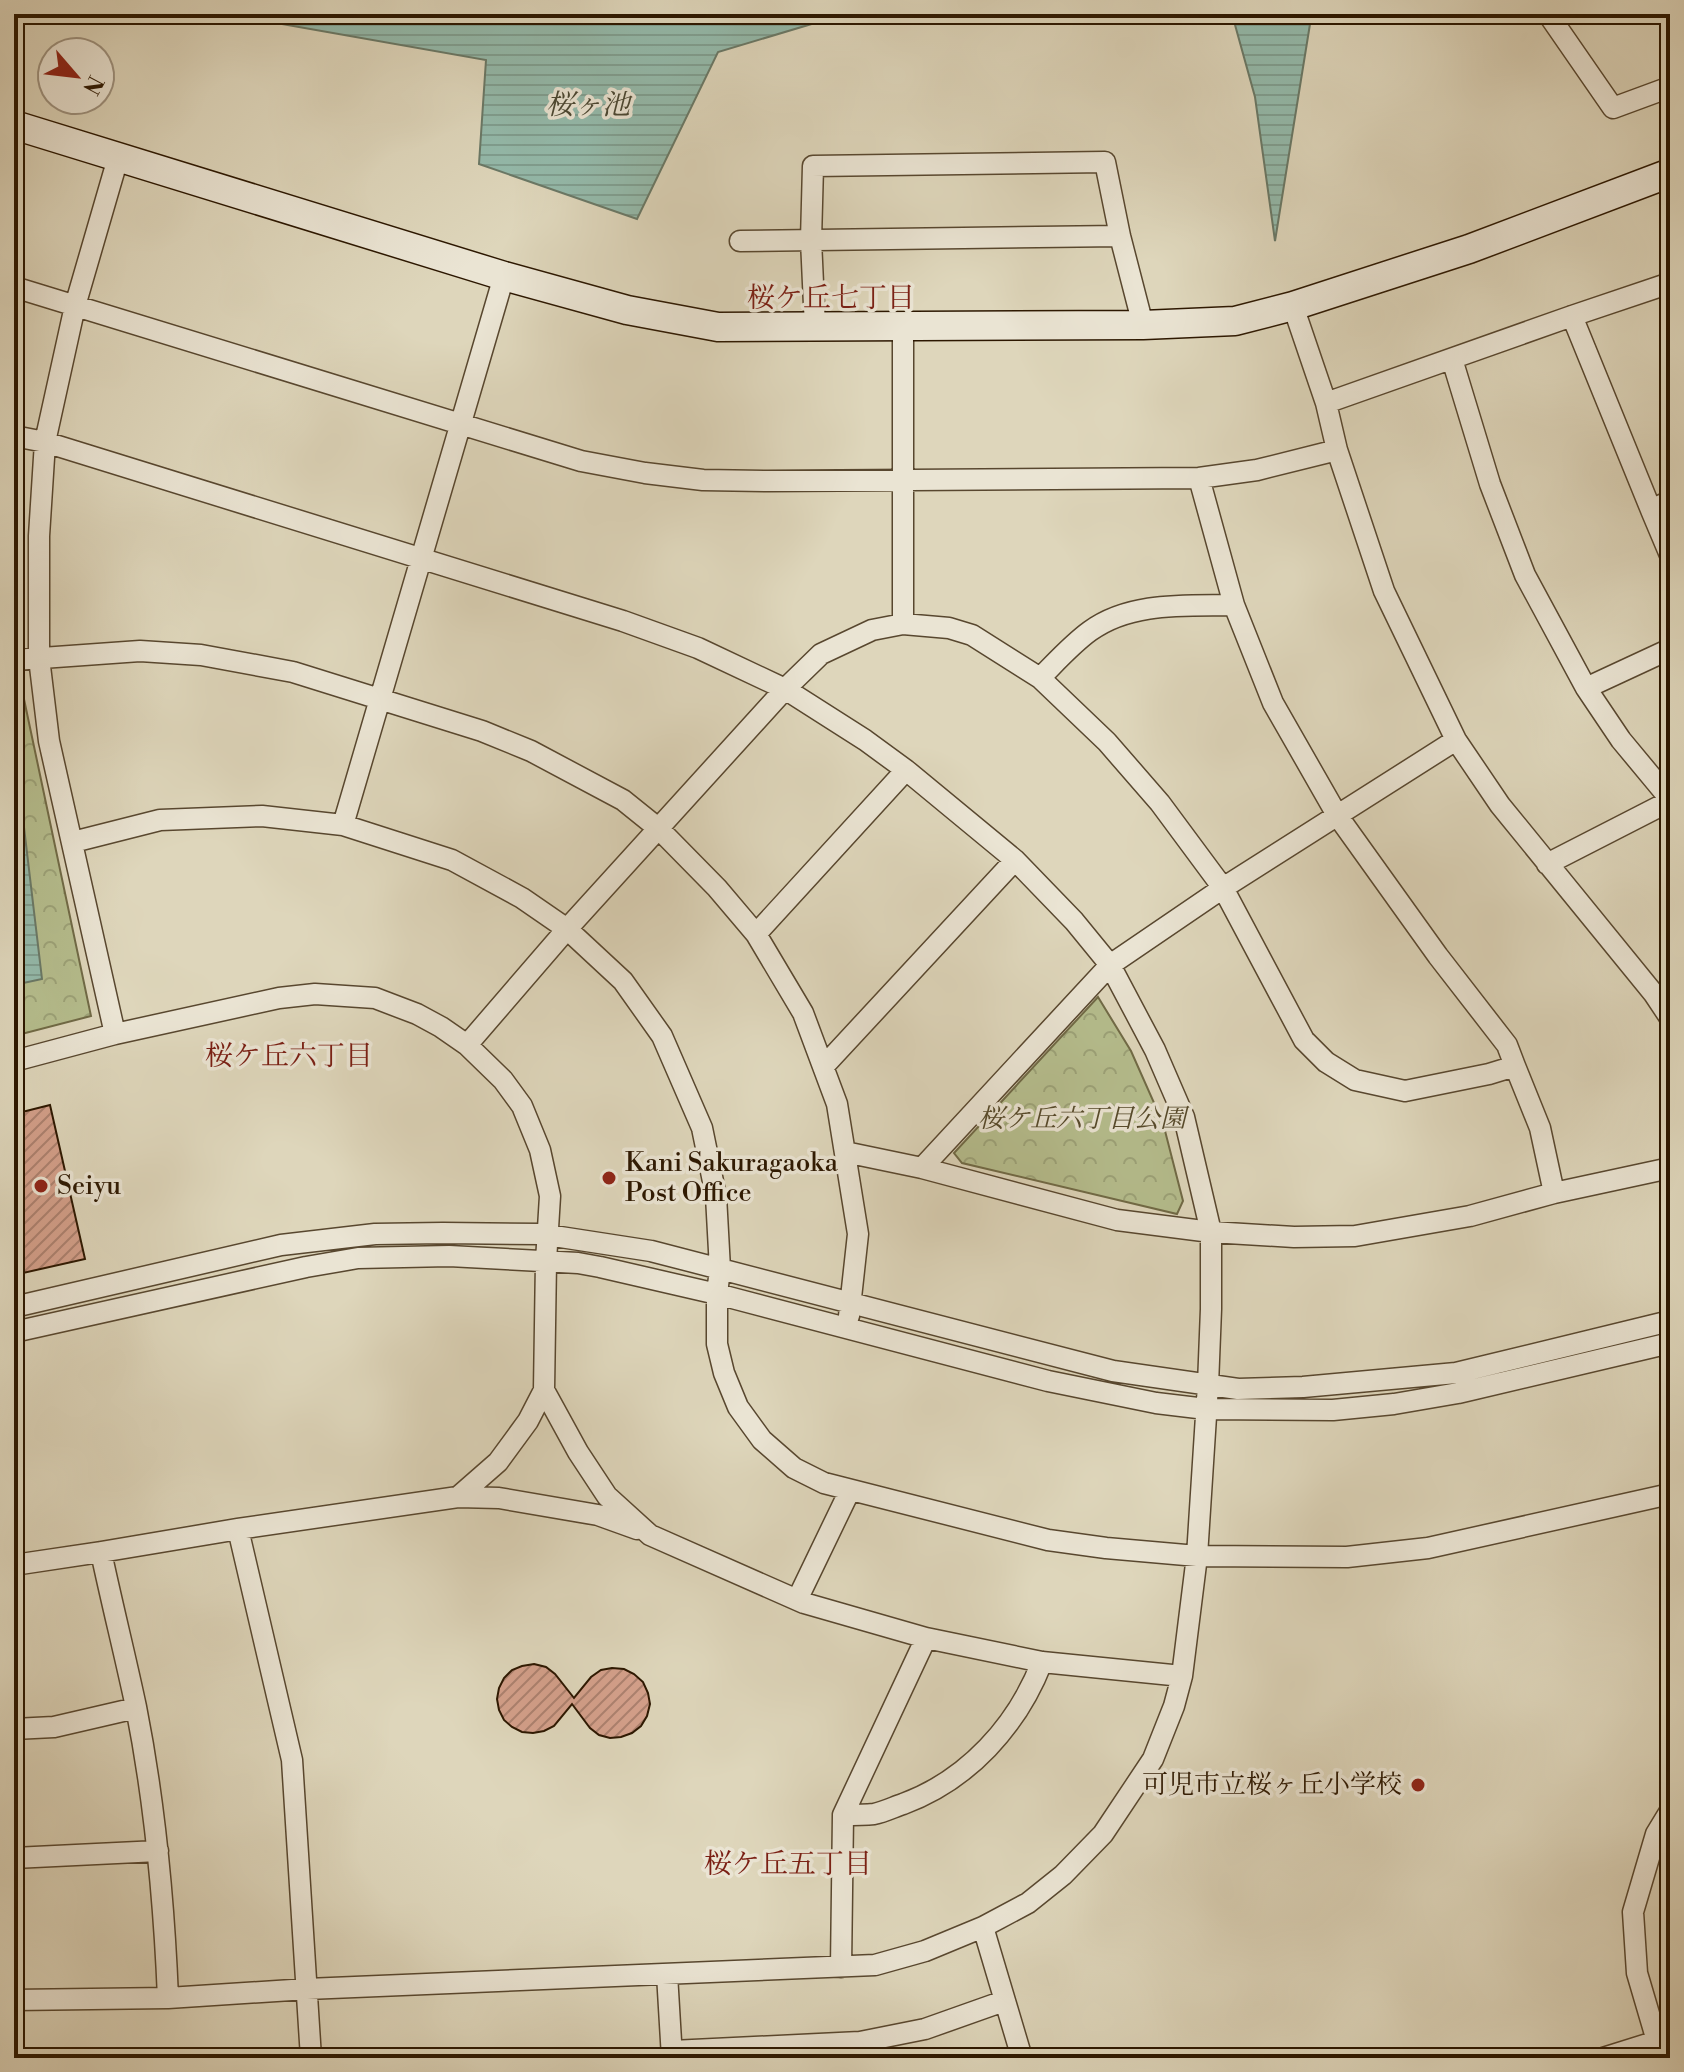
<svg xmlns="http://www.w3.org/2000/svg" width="1684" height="2072" font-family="'Libre Bodoni','Noto Serif JP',serif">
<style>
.park{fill:url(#park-crowns);stroke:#706a46;stroke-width:2}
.water{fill:url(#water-rules);stroke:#6a7967;stroke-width:2}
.building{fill:url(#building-hatch);stroke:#2c1700;stroke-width:2}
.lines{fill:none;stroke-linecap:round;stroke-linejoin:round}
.street-casing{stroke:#58472f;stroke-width:23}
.secondary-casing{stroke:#2c1700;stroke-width:31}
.street{stroke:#eae4d3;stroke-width:20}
.secondary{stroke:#eae4d3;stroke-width:28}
.poi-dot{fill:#8f2418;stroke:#eae4d3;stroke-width:3}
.labels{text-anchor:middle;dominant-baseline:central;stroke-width:7;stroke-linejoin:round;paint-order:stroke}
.park-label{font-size:26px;font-style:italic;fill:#55492a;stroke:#eae4d3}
.poi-label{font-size:26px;fill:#2c1700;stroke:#eae4d3;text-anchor:start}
.water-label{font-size:28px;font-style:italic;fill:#4b4833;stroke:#eae4d3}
.neighbourhood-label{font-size:28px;fill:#7a1f14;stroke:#eae4d3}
</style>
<defs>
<pattern id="park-crowns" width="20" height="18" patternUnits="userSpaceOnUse" patternTransform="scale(2)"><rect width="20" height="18" fill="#b5bd8d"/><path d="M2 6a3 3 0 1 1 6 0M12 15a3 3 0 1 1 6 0" fill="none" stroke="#9ca278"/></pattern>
<pattern id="water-rules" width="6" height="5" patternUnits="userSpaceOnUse" patternTransform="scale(2)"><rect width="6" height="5" fill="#94baab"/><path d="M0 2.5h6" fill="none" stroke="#809f91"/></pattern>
<pattern id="building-hatch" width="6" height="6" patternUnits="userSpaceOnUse" patternTransform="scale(2)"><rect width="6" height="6" fill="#d4a08b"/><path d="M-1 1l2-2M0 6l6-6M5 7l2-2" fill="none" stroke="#ac816f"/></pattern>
</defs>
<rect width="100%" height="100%" fill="#ded6bb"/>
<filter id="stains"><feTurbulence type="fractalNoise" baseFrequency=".0025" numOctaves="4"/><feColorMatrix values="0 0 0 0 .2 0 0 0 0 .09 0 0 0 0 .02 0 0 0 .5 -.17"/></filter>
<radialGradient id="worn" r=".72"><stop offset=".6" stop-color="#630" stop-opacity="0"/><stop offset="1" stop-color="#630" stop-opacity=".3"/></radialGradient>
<path class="park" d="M 14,684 L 21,685 L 91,1016 L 14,1036 Z
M 1098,997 L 1131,1051 L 1163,1123 L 1183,1201 L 1177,1214 L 962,1163 L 954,1153 Z"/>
<path class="water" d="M 198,14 L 845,14 L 718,52 L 637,219 L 479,164 L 486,60 L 265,21 Z
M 1232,14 L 1306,14 L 1310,24 L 1275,241 L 1255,97 Z
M 14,743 L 42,979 L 14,985 Z"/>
<path class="building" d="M 50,1105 L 85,1259 L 14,1275 L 14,1114 Z
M 534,1664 L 546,1667 L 555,1674 L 574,1698 L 591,1677 L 601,1670 L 612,1668 L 624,1669 L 634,1674 L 643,1682 L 648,1693 L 650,1704 L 647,1716 L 641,1726 L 632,1733 L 621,1737 L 610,1738 L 599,1735 L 590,1728 L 572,1704 L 554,1726 L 544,1731 L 533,1733 L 522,1732 L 512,1727 L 504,1720 L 499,1710 L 497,1699 L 499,1688 L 504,1678 L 512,1670 L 522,1666 Z"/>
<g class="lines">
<g class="street-casing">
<path id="street" d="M 1548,14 L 1613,108 L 1670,87
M 740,241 L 1120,236
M 14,287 L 581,461 L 645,473 L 703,480 L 768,481 L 1199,478 L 1257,470 L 1337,450
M 1293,306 L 1326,403 L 1337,450 L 1384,591 L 1456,740 L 1500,805 L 1654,994 L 1670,1018
M 1572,316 L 1651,510
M 815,327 L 811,240 L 813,166 L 1105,162 L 1120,236 L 1143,325
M 1452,359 L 1490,484 L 1525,575 L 1586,688
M 1326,403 L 1572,316 L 1670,283
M 14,436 L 45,442 L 623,621 L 698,648 L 785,689 L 865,740 L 906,770 L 1015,860 L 1074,921 L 1110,965 L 1155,1050 L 1184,1117 L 1211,1232 L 1211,1309 L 1208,1385 L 1197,1556 L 1182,1676 L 1174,1706 L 1153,1759 L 1103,1834 L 1063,1875 L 1028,1903 L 983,1927 L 925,1951 L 875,1965 L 307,1989 L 168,1998 L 14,2000
M 1199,478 L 1234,605 L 1273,703 L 1337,815 L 1438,956 L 1507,1045 L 1515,1066
M 1670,501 L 1651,510 L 1670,555
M 903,624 L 903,325
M 1670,649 L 1586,688 L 1621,740 L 1670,799
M 14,660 L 140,651 L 201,655 L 293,672 L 482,731 L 531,751 L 623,800 L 659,829 L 717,888 L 756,934 L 803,1013 L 837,1104 L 858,1234 L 849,1316
M 1040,678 C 1056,662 1072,644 1090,631 C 1131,601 1187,606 1234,605
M 343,825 L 504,276
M 73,842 L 160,820 L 262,816 L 343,825 L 452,860 L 522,898 L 567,929 L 623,981 L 662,1036 L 702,1128 L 716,1196 L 720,1269 L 717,1294 L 717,1344 L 724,1373 L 738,1407 L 762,1440 L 794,1468 L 824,1483 L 1048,1540 L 1106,1548 L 1197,1556 L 1347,1557 L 1428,1548 L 1670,1494
M 1547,864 L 1670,801
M 756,934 L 906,770
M 115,1034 L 49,741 L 39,658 L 39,536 L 45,442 L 75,306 L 118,158
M 467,1045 L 567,929 L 785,689 L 821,654 L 872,630 L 903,624 L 949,628 L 972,635 L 1040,678 L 1107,742 L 1160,803 L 1223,888 L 1304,1040 L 1326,1062 L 1355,1080 L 1405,1091 L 1489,1074 L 1515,1066 L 1540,1128 L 1554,1193
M 14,1061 L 115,1034 L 279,998 L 315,994 L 375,998 L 417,1014 L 441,1027 L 467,1045 L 503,1080 L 522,1106 L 540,1150 L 550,1196 L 546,1261 L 544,1390 L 528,1421 L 498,1462 L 458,1497 L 238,1529 L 101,1552 L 14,1565
M 824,1066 L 1015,860
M 845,1152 L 922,1168 L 1117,1220 L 1211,1232 L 1294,1237 L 1355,1236 L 1470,1216 L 1554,1193 L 1670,1168
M 922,1168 L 1110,965 L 1223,888 L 1456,740
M 14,1307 L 281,1245 L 375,1234 L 443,1233 L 541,1234 L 651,1251 L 1113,1371 L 1238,1389 L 1303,1387 L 1456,1373 L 1670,1321
M 14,1332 L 306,1267 L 358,1258 L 449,1256 L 578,1263 L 600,1267 L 717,1294 L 1048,1381 L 1156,1403 L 1206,1409 L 1333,1410 L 1394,1404 L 1458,1393 L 1670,1343
M 544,1390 L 578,1452 L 607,1496 L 650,1535 L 804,1603 L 926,1638 L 1042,1662 L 1182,1676
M 458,1497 L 499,1498 L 598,1515 L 637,1529
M 238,1529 L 292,1760 L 311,2058
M 101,1552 C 112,1604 125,1655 136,1707 C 155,1803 164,1900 168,1998
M 797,1600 L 850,1490
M 14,1729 L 54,1727 L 136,1708
M 843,1815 C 853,1815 864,1815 874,1814 C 884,1812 894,1807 903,1804 C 968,1780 1017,1726 1042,1662
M 14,1858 L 158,1851
M 983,1927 L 1022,2058
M 841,1967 L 843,1815 L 926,1638
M 667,1974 L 672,2058
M 1657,2041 L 1637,1973 L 1633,1912 L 1656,1834 L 1670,1811
M 672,2051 L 860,2042 L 925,2029 L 1004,2001
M 1603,2058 L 1670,2037"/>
</g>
<g class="secondary-casing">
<path id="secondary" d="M 14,125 L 504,276 L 627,310 L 718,327 L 1143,325 L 1235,321 L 1293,306 L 1469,249 L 1670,173"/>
</g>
<use href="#street" class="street"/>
<use href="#secondary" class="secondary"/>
</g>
<g class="poi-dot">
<circle cx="609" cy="1178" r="8"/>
<circle cx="41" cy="1186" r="8"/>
<circle cx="1418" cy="1785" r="8"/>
</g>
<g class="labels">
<g class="park-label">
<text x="1082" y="1119">桜ケ丘六丁目公園</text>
</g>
<g class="poi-label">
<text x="625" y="1163">Kani Sakuragaoka<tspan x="625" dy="30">Post Office</tspan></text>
<text x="57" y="1186">Seiyu</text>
<text x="1402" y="1785" text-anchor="end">可児市立桜ヶ丘小学校</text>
</g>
<g class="water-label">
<text x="588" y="105">桜ヶ池</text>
</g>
<g class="neighbourhood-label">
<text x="831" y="298">桜ケ丘七丁目</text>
<text x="289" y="1056">桜ケ丘六丁目</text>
<text x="788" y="1864">桜ケ丘五丁目</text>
</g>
</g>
<rect width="1684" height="2072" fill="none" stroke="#ded6bb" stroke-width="48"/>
<rect x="16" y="16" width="1652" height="2040" fill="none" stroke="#2c1700" stroke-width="4"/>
<rect x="24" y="24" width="1636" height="2024" fill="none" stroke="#2c1700" stroke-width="2"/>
<g transform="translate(76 76) rotate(118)"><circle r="38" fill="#eae4d3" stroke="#9e927f" stroke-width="2"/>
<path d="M0-6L14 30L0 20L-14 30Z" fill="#8f2418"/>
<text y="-12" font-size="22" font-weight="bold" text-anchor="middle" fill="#2c1700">N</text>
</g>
<rect width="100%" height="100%" filter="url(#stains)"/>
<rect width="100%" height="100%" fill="url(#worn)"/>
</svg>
